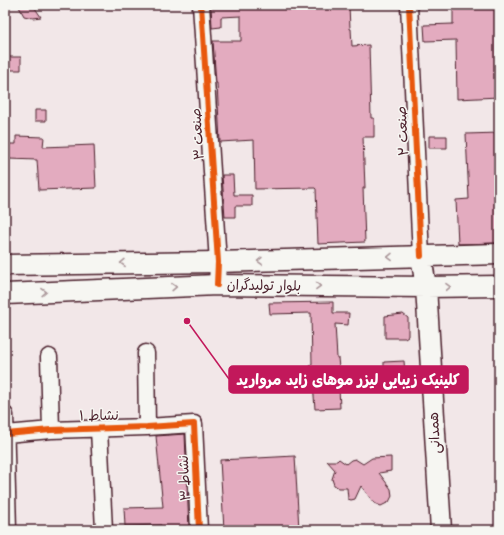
<svg xmlns="http://www.w3.org/2000/svg" width="504" height="535" font-family="Mynerve,'Playpen Sans Arabic',sans-serif">
<style>
.building{fill:#e3abbf;stroke:#4a1f2b}
.lines{fill:none;stroke-linecap:round;stroke-linejoin:round}
.minor-casing{stroke:#4a1f2b;stroke-width:19}
.major-casing{stroke:#4a1f2b;stroke-width:23}
.minor{stroke:#f6f6f2;stroke-width:16}
.major{stroke:#f6f6f2;stroke-width:20}
.cycleway-casing{stroke:#f6f6f2;stroke-width:8}
.cycleway{stroke:#e8590c;stroke-width:6}
.oneway{stroke:#a99598}
.labels{text-anchor:middle;dominant-baseline:central;stroke-width:3;stroke-linejoin:round;paint-order:stroke}
.street-label{font-size:14px;fill:#4a1f2b;stroke:#f6f6f2}
.leader{fill:none;stroke:#c2185b;stroke-width:1.5}
.callout-dot{fill:#c2185b;stroke:#f6f6f2;stroke-width:1.5}
.callout{fill:#c2185b;stroke:#c2185b;stroke-width:1.5}
.callout-label{font-size:15px;text-anchor:middle;font-weight:bold;fill:#fff}
</style>
<rect width="100%" height="100%" fill="#f2e7e8"/>
<filter id="ink" filterUnits="userSpaceOnUse"><feTurbulence type="fractalNoise" baseFrequency=".025" numOctaves="2"/><feDisplacementMap in="SourceGraphic" scale="8" xChannelSelector="R" yChannelSelector="G"/><feConvolveMatrix kernelMatrix="1 2 1 2 8 2 1 2 1" color-interpolation-filters="sRGB"/></filter>
<g filter="url(#ink)">
<path class="building" d="M 18,5 L 33,5 L 41,17 L 33,18 L 24,16 Z
M 211,5 L 349,5 L 350,29 L 351,29 L 352,46 L 369,45 L 371,118 L 374,118 L 374,137 L 363,137 L 365,188 L 363,188 L 365,242 L 318,244 L 316,189 L 315,188 L 255,189 L 254,140 L 220,142 L 217,83 L 216,83 L 213,41 L 241,41 L 241,16 L 221,17 L 221,27 L 212,28 Z
M 453,5 L 499,5 L 499,97 L 457,99 L 456,40 L 425,41 L 424,25 L 453,24 Z
M 5,57 L 21,57 L 21,70 L 5,70 Z
M 35,110 L 46,110 L 46,121 L 35,121 Z
M 499,133 L 499,243 L 458,244 L 456,200 L 469,199 L 466,134 Z
M 16,136 L 44,137 L 43,147 L 94,145 L 96,188 L 39,190 L 37,160 L 9,159 L 9,144 L 16,144 Z
M 429,136 L 447,136 L 447,148 L 429,148 Z
M 222,175 L 233,175 L 234,195 L 252,195 L 252,206 L 235,206 L 235,217 L 225,217 Z
M 333,302 L 333,313 L 349,313 L 348,325 L 335,324 L 337,358 L 338,358 L 339,368 L 338,368 L 340,408 L 315,409 L 312,369 L 310,369 L 310,365 L 312,364 L 311,313 L 270,314 L 269,303 Z
M 403,314 L 408,318 L 408,336 L 405,338 L 385,338 L 385,316 Z
M 404,361 L 405,374 L 384,375 L 384,362 Z
M 185,434 L 189,530 L 161,530 L 161,525 L 125,526 L 124,508 L 163,507 L 156,436 Z
M 295,456 L 299,530 L 224,530 L 220,460 Z
M 391,457 L 391,471 L 379,473 L 391,489 L 392,496 L 389,502 L 381,506 L 374,503 L 361,486 L 355,499 L 351,500 L 348,499 L 347,488 L 339,488 L 334,485 L 332,479 L 335,470 L 327,461 L 337,461 L 339,459 L 346,464 L 351,460 L 355,459 L 363,464 L 372,458 Z"/>
<g class="lines">
<g class="minor-casing">
<path id="minor" d="M 201,5 L 218,262 L 217,285
M 409,5 L 421,256
M 146,353 L 147,427
M 49,357 L 51,430
M 5,415 L 8,530
M 99,429 L 104,530
M 6,434 L 51,430 L 147,427 L 194,424 L 199,530"/>
</g>
<g class="major-casing">
<path id="major" d="M 421,256 L 426,287 L 441,530
M 5,265 L 218,262 L 499,254
M 5,294 L 217,285 L 426,287 L 499,286"/>
</g>
<use href="#minor" class="minor"/>
<use href="#major" class="major"/>
<g class="cycleway-casing">
<path id="cycleway" d="M 201,5 L 218,262 L 217,285
M 409,5 L 421,256
M 6,434 L 51,430 L 147,427 L 194,424 L 199,530"/>
</g>
<use href="#cycleway" class="cycleway"/>
</g>
<defs><path id="oneway-chevron" d="M-2-3.5L2.5 0L-2 3.5" fill="none" stroke-width="1.6" stroke-linecap="round" stroke-linejoin="round"/></defs>
<g class="oneway">
<use href="#oneway-chevron" transform="translate(390 257) rotate(179)"/>
<use href="#oneway-chevron" transform="translate(260 261) rotate(179)"/>
<use href="#oneway-chevron" transform="translate(123 263) rotate(179)"/>
<use href="#oneway-chevron" transform="translate(318 286) rotate(1)"/>
<use href="#oneway-chevron" transform="translate(174 287) rotate(-2)"/>
<use href="#oneway-chevron" transform="translate(448 287) rotate(-1)"/>
<use href="#oneway-chevron" transform="translate(44 292) rotate(-2)"/>
</g>
</g>
<g class="labels">
<g class="street-label">
<text transform="translate(403 131) rotate(-93)">صنعت ۲</text>
<text transform="translate(198 134) rotate(-94)">صنعت ۳</text>
<text transform="translate(264 286) rotate(1)">بلوار تولیدگران</text>
<text transform="translate(99 416) rotate(-1)">نشاط ۱</text>
<text transform="translate(435 433) rotate(-93)">همدانی</text>
<text transform="translate(185 478) rotate(-93)">نشاط ۳</text>
</g>
</g>
<path class="leader" d="M187 321L229 379"/>
<circle class="callout-dot" cx="187" cy="321" r="4"/>
<rect class="callout" x="229" y="366" width="239" height="27" rx="4"/>
<g class="callout-label">
<text x="348" y="385">کلینیک زیبایی لیزر موهای زاید مروارید</text>
</g>
<rect width="504" height="535" fill="none" stroke="#f6f6f2" stroke-width="20"/>
<rect x="10" y="10" width="484" height="515" fill="none" stroke="#4a1f2b" stroke-width="1.5" filter="url(#ink)"/>
</svg>
